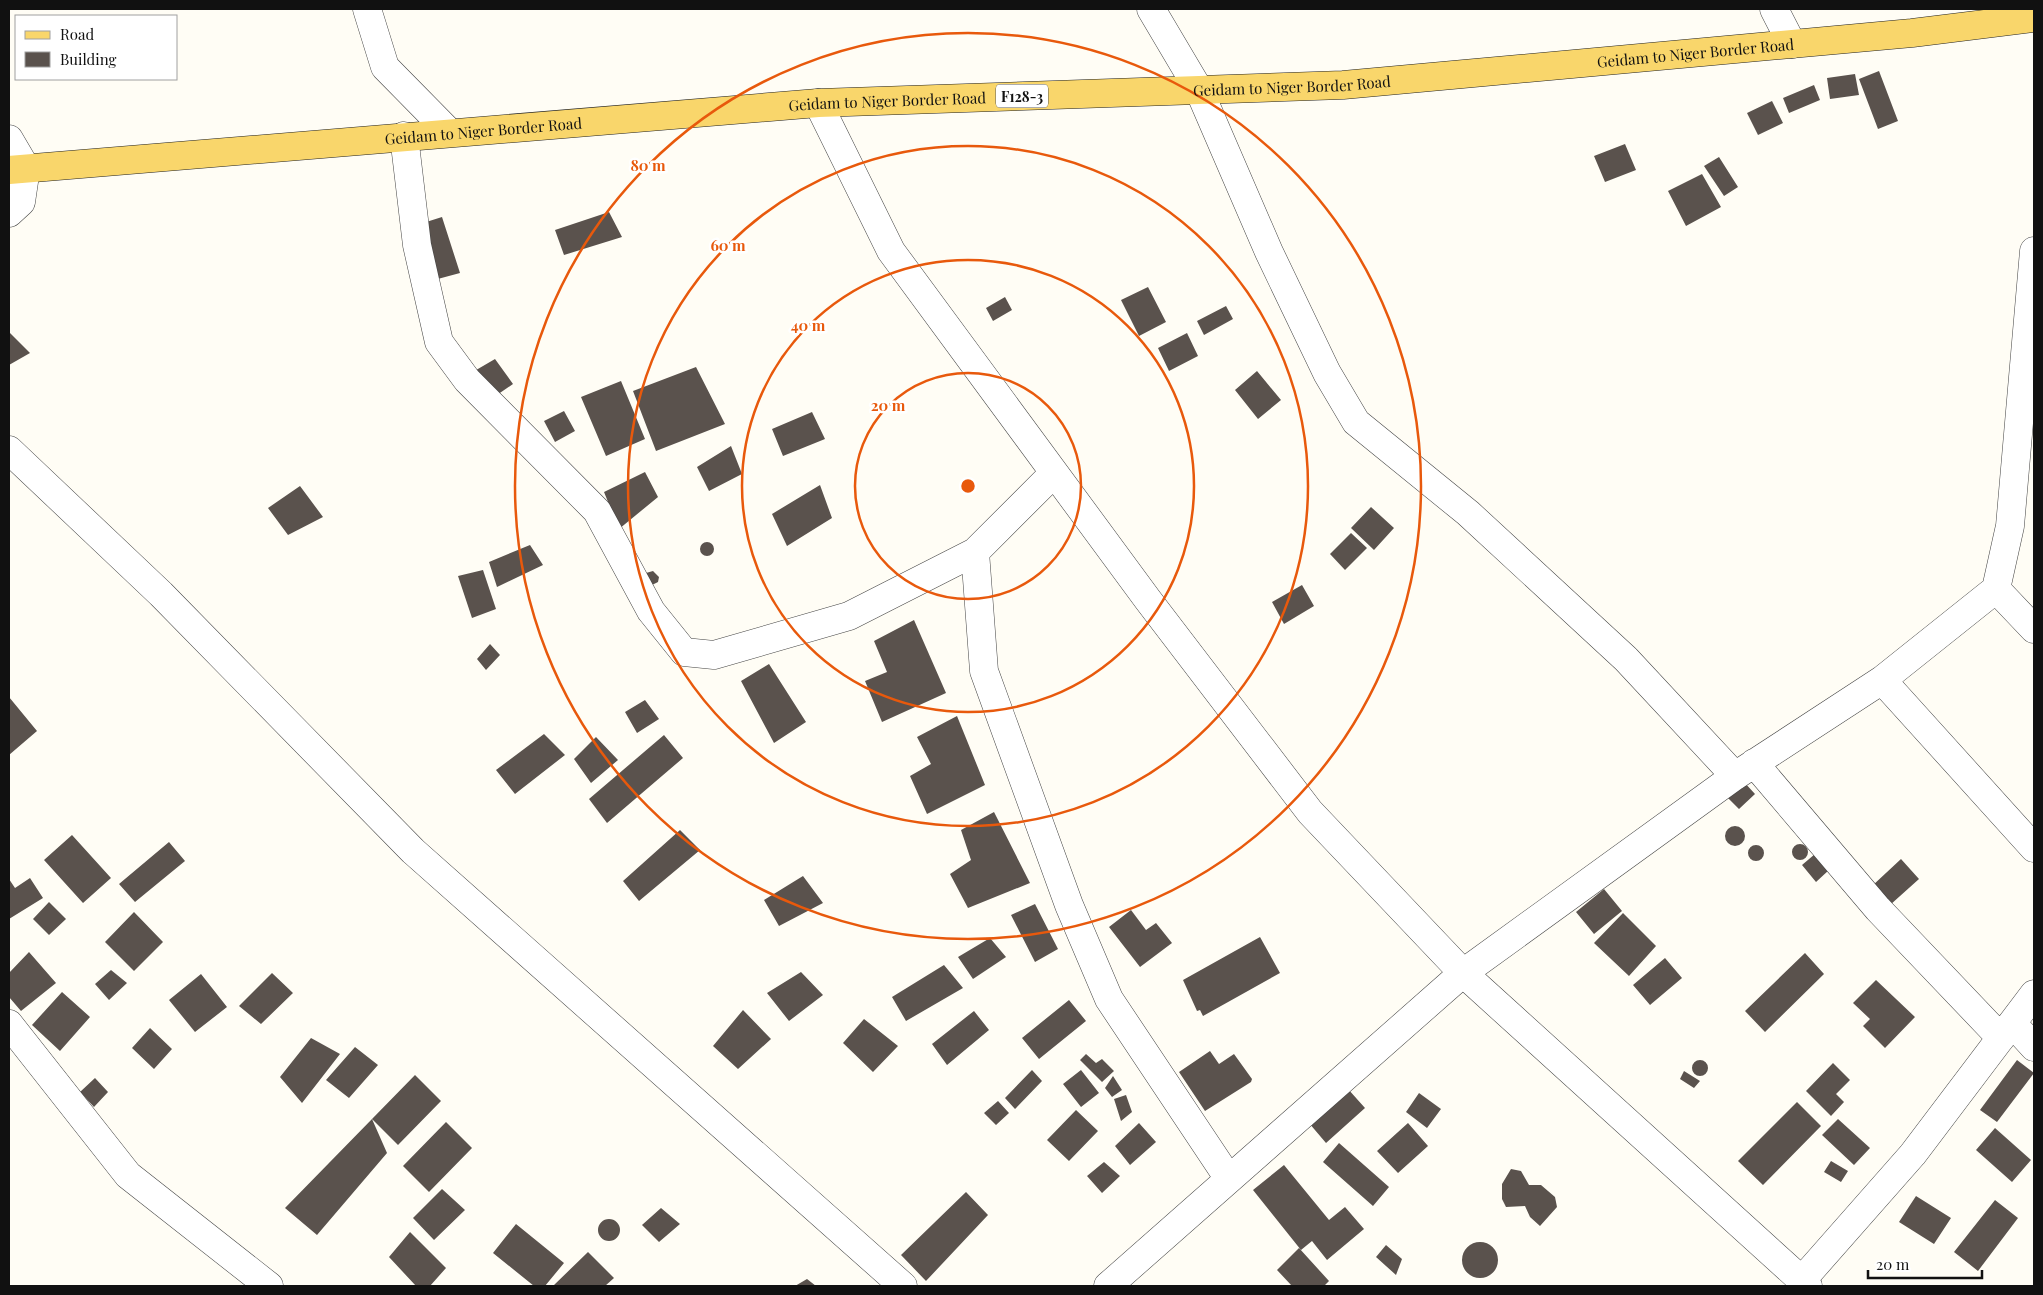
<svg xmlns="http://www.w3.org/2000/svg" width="2043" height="1295" font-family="'Playfair Display',serif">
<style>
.building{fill:#5a524d}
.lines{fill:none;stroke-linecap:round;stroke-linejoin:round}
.minor-casing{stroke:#444;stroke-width:29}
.primary-casing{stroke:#222;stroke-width:29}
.minor{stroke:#fff;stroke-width:28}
.primary{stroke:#f9d66b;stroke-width:28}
.ring{fill:none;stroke:#e8590c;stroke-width:2.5}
.labels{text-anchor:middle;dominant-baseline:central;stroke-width:5;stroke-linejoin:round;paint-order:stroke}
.shield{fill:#fff;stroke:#585858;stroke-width:1}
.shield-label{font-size:14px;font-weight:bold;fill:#111}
.street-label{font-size:15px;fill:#111;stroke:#fff}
.centre{fill:#e8590c;stroke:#fff;stroke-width:2.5}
.ring-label{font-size:15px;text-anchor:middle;font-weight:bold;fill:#e8590c;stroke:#fff;stroke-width:5;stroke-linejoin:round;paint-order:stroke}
</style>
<rect width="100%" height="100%" fill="#fffdf5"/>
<path class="building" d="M 1879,71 L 1898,121 L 1878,129 L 1859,79 Z
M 1855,74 L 1859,95 L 1830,99 L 1827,78 Z
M 1814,85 L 1820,100 L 1789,113 L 1783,98 Z
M 1772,101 L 1783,123 L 1758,135 L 1747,113 Z
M 1625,144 L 1636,170 L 1605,182 L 1594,156 Z
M 1719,157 L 1738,187 L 1724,196 L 1704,166 Z
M 1702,174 L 1721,207 L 1686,226 L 1668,191 Z
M 609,212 L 622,237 L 564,255 L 555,230 Z
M 442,217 L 460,273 L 434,280 L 423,223 Z
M 1148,287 L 1166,322 L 1139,336 L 1121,300 Z
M 1005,297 L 1012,310 L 993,321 L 986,308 Z
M 1226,306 L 1233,319 L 1204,335 L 1197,321 Z
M 9,332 L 30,353 L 9,365 Z
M 1187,333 L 1198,356 L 1169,371 L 1158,348 Z
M 495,359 L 513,384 L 494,397 L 471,373 Z
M 696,367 L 725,424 L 656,451 L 633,391 Z
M 1257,371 L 1281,400 L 1258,419 L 1235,390 Z
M 621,381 L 645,439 L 606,456 L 581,397 Z
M 564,411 L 575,431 L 555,442 L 544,421 Z
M 812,412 L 825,439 L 783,456 L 772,429 Z
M 731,446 L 742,474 L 709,491 L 697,467 Z
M 645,472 L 658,497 L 619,529 L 604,492 Z
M 820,485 L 832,518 L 787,546 L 772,514 Z
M 300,486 L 323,517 L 288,535 L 268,508 Z
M 1371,507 L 1394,528 L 1374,550 L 1351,528 Z
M 1351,533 L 1367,548 L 1345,570 L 1330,554 Z
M700 549a7 7 0 1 1 14 0a7 7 0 1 1-14 0Z
M 530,545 L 543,565 L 497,587 L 489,562 Z
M 483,570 L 496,609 L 472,618 L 458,576 Z
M 653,571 L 659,577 L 658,582 L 652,585 L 646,573 Z
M 1302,585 L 1314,606 L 1284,624 L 1272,602 Z
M 914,620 L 946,693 L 882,722 L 865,681 L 887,672 L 874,641 Z
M 490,644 L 500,655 L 486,670 L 477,659 Z
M 769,664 L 806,722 L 774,743 L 741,681 Z
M 9,697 L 37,731 L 9,755 Z
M 645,700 L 659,719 L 637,733 L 625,712 Z
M 957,716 L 985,785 L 927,814 L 910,776 L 931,764 L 917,737 Z
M 544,734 L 565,755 L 515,794 L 496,770 Z
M 664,735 L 683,758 L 607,823 L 589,799 Z
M 596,737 L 618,760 L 591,783 L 574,759 Z
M 1744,782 L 1755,794 L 1739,809 L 1728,798 Z
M 994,812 L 1030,883 L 968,908 L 950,874 L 971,860 L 961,830 Z
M1725 836a10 10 0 1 1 20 0a10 10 0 1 1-20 0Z
M 680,830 L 700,850 L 639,901 L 623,881 Z
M 72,835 L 111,878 L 83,903 L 44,860 Z
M 169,842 L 185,861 L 135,902 L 119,884 Z
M1792 852a8 8 0 1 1 16 0a8 8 0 1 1-16 0Z
M1748 853a8 8 0 1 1 16 0a8 8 0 1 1-16 0Z
M 1815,854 L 1829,870 L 1816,882 L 1802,865 Z
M 1901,859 L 1919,879 L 1890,905 L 1872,886 Z
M 803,876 L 823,903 L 779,926 L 764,900 Z
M 30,878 L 43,898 L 9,919 L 9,879 L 15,888 Z
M 1604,889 L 1622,911 L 1594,934 L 1576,912 Z
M 49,902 L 66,919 L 49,935 L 33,919 Z
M 1035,904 L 1058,949 L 1035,962 L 1011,915 Z
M 1131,910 L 1146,930 L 1156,923 L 1172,943 L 1140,967 L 1109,927 Z
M 134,912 L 163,942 L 134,971 L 105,942 Z
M 1623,913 L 1656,946 L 1629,976 L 1594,943 Z
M 1260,937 L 1280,973 L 1203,1016 L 1200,1010 L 1197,1011 L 1183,980 Z
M 990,938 L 1006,957 L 973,979 L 958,957 Z
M 29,952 L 56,983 L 21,1011 L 9,997 L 9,973 Z
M 1805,953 L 1824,974 L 1765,1032 L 1745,1011 Z
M 1665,958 L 1682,978 L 1650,1005 L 1633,985 Z
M 944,965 L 963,988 L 906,1021 L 892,997 Z
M 111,970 L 127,983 L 109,1000 L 95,984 Z
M 801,972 L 823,995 L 789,1021 L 767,993 Z
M 272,973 L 293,993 L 261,1024 L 239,1006 Z
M 201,974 L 227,1007 L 195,1032 L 169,1000 Z
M 1876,980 L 1915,1017 L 1885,1048 L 1863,1026 L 1870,1019 L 1853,1003 Z
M 62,992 L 90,1017 L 60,1051 L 32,1025 Z
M 1069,1000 L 1086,1021 L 1039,1059 L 1022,1038 Z
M 743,1010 L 771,1039 L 738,1069 L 713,1046 Z
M 974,1011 L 989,1030 L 947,1065 L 932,1044 Z
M 864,1019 L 898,1046 L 873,1072 L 843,1043 Z
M 150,1028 L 172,1049 L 154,1069 L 132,1048 Z
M 311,1038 L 340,1054 L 302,1103 L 280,1077 Z
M 355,1047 L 378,1065 L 349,1098 L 326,1080 Z
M 1210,1051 L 1219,1064 L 1234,1054 L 1252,1079 L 1251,1082 L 1205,1111 L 1179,1072 Z
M 1086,1054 L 1096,1063 L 1102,1059 L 1114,1071 L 1102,1082 L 1080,1060 Z
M1692 1068a8 8 0 1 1 16 0a8 8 0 1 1-16 0Z
M 2017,1060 L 2034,1073 L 1997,1122 L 1980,1110 Z
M 1833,1063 L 1850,1080 L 1836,1094 L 1844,1102 L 1831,1116 L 1806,1091 Z
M 1032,1070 L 1042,1081 L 1015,1109 L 1005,1098 Z
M 1081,1070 L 1099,1093 L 1081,1107 L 1063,1084 Z
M 1684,1071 L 1700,1081 L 1694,1088 L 1680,1079 Z
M 415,1075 L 441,1101 L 398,1145 L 372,1119 Z
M 1113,1076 L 1122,1090 L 1112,1097 L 1105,1088 Z
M 95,1078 L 108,1092 L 94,1107 L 80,1092 Z
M 1348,1089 L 1365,1108 L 1326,1143 L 1309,1123 Z
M 1419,1093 L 1441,1109 L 1427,1128 L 1406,1112 Z
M 1126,1095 L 1132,1112 L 1121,1121 L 1114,1099 Z
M 998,1101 L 1009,1113 L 996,1125 L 984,1113 Z
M 1797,1102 L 1821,1126 L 1763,1185 L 1738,1161 Z
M 1076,1110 L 1098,1131 L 1069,1161 L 1047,1140 Z
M 372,1119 L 387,1153 L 317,1235 L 285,1208 Z
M 1838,1119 L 1870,1148 L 1854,1165 L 1822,1135 Z
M 446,1122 L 472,1148 L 429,1192 L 403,1166 Z
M 1139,1123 L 1156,1142 L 1130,1165 L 1115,1146 Z
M 1408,1123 L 1428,1146 L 1398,1173 L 1377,1151 Z
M 1995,1128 L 2031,1160 L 2012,1182 L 1976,1150 Z
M 1339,1143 L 1389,1187 L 1373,1206 L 1323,1162 Z
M 1831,1161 L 1848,1171 L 1841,1182 L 1824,1172 Z
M 1104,1162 L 1120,1176 L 1102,1193 L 1087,1176 Z
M 1284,1165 L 1329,1220 L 1345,1207 L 1364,1229 L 1327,1260 L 1312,1241 L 1301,1250 L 1253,1190 Z
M 1511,1169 L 1521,1171 L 1529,1185 L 1541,1185 L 1555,1197 L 1557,1207 L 1540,1226 L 1530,1217 L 1525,1206 L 1506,1207 L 1502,1199 L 1502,1184 Z
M 442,1189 L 465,1210 L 434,1240 L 413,1218 Z
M 966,1192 L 988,1215 L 926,1281 L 901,1255 Z
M 1916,1196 L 1951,1218 L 1934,1244 L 1899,1222 Z
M 1995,1200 L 2018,1218 L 1978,1271 L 1954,1252 Z
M 661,1208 L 680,1224 L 659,1242 L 642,1225 Z
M598 1230a11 11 0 1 1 22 0a11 11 0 1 1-22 0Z
M 516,1224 L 564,1263 L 545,1286 L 534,1286 L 493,1253 Z
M 410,1232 L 446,1268 L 430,1286 L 416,1286 L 389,1257 Z
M1462 1260a18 18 0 1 1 36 0a18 18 0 1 1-36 0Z
M 1386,1245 L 1402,1259 L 1396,1275 L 1376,1257 Z
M 1299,1248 L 1329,1281 L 1324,1286 L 1292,1286 L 1277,1270 Z
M 588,1252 L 614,1278 L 605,1286 L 553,1286 Z
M 807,1279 L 816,1286 L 795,1286 Z"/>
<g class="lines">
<g class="minor-casing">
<path id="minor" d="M 367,9 L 385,67 L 449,132
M 1151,9 L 1199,90 L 1269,252 L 1327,373 L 1356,422 L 1468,513 L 1626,659 L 1735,776
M 1774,9 L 1792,44
M 818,103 L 891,251 L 1148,600 L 1310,812 L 1463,973 L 1808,1286
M 404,136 L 417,245 L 439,342 L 467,380 L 597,511 L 651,611 L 684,652 L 714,655 L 849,616 L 975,552 L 1054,473
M 9,139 L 26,168 L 21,202 L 9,213
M 9,450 L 161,594 L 413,851 L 903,1286
M 975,552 L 984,671 L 1069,905 L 1109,999 L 1229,1179
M 1996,589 L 2034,629
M 1882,680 L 2034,848
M 1754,763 L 1878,909 L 2001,1038
M 2012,1023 L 2034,1047
M 9,1024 L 128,1175 L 269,1286
M 1802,1280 L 1913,1154 L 2034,994
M 1108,1286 L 1463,973 L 1735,776 L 1882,680 L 1996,589 L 2010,526 L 2034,251"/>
</g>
<g class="primary-casing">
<g id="primary">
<path id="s1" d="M 9,170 L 818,103 L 1343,85 L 1912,33 L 2034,18"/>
</g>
</g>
<use href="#minor" class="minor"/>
<use href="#primary" class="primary"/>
</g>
<g class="ring">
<circle cx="968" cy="486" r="113"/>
<circle cx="968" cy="486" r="226"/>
<circle cx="968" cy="486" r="340"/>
<circle cx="968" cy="486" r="453"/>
</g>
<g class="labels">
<rect class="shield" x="996" y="84.5" width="52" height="23" rx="4"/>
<g class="shield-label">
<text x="1022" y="96">F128-3</text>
</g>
<g class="street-label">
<text stroke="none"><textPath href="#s1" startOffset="1691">Geidam to Niger Border Road</textPath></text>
<text stroke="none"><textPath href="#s1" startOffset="1286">Geidam to Niger Border Road</textPath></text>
<text stroke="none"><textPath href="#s1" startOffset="881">Geidam to Niger Border Road</textPath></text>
<text stroke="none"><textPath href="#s1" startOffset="476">Geidam to Niger Border Road</textPath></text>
</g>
</g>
<circle cx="968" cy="486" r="8" class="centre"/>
<g class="ring-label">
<text x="648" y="171">80 m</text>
<text x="728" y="251">60 m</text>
<text x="808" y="331">40 m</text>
<text x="888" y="411">20 m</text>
</g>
<rect width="2043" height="1295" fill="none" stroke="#111111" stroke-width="20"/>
<rect x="15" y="15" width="162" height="65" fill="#ffffff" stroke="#a0a0a0"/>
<rect x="25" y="31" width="25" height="8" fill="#f9d66b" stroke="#a0a0a0"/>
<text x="60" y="40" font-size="15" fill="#111111">Road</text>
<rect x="25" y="52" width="25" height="15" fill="#5a524d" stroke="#a0a0a0"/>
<text x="60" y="65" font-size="15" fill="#111111">Building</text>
<path d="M1868 1270v8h114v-8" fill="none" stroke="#111111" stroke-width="2.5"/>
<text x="1876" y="1270" font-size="15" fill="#111111" stroke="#ffffff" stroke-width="4" paint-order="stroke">20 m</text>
</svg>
